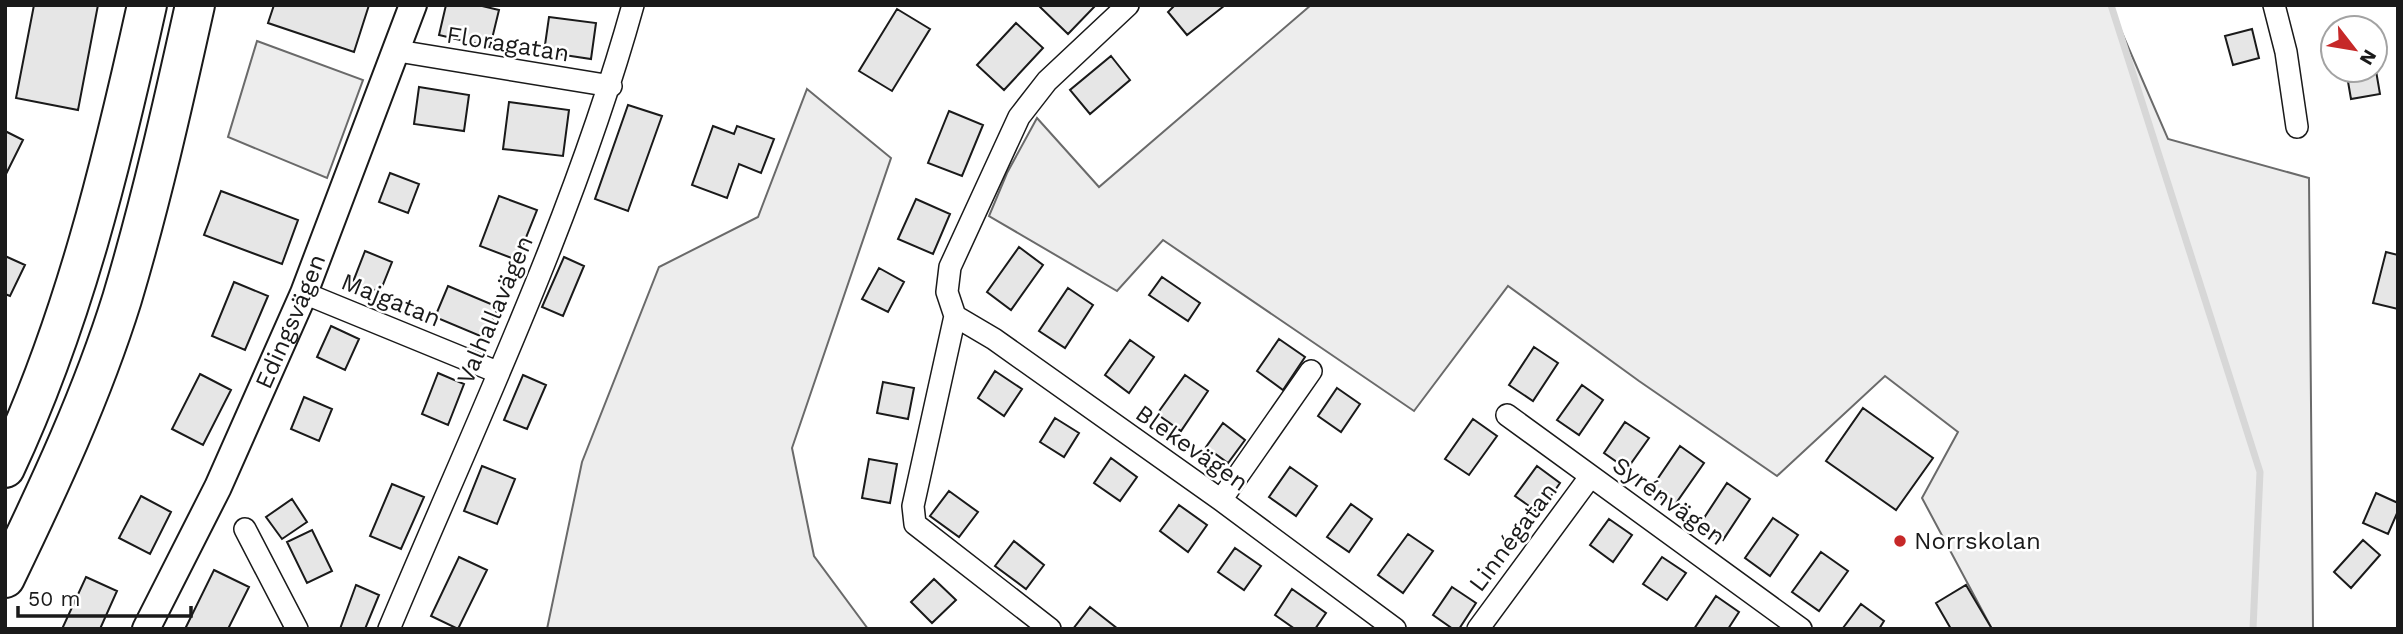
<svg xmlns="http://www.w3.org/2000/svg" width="2403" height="634" font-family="'Work Sans',sans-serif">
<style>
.built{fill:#ededed;stroke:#6a6a6a;stroke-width:2}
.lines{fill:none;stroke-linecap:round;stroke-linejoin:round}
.stream{stroke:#d7d7d7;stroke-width:7}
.building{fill:#e6e6e6;stroke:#1a1a1a;stroke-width:2}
.minor-casing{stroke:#1a1a1a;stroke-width:24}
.tertiary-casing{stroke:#1a1a1a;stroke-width:30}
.motorway-casing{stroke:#1a1a1a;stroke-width:42}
.minor{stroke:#fff;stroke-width:21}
.tertiary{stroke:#fff;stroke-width:26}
.motorway{stroke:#fff;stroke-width:38}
.poi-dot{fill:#c62828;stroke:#fff;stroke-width:2.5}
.labels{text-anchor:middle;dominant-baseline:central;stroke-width:5;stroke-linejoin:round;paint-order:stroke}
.street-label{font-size:24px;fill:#1a1a1a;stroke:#fff}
.poi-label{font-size:24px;fill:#1a1a1a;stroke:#fff;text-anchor:start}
</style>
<rect width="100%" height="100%" fill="#fff"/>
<path class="built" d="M 1311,5 L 2110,5 L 2168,139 L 2309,178 L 2313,629 L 1992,629 L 1922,498 L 1958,432 L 1885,376 L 1777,476 L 1639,381 L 1508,286 L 1414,411 L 1163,240 L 1117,291 L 989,216 L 1007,173 L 1037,118 L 1099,187 Z
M 257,41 L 363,80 L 327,178 L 228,137 Z
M 807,89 L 891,158 L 792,448 L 814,556 L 868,629 L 547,629 L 582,462 L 659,267 L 758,217 Z"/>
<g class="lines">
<path class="stream" d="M 2111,5 L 2260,472 L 2253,629"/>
</g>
<path class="building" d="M 34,5 L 98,5 L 78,110 L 16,98 Z
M 274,5 L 369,5 L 354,52 L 268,23 Z
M 446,5 L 478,5 L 499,10 L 490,47 L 439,35 Z
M 1038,5 L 1096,5 L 1068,34 Z
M 1175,5 L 1223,5 L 1224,6 L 1187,35 L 1168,12 Z
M 897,9 L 930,29 L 892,91 L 859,71 Z
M 549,17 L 596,23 L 591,59 L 544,52 Z
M 1016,23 L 1043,48 L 1004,90 L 977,65 Z
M 2252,29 L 2259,58 L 2233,65 L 2225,36 Z
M 1111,56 L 1130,80 L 1090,114 L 1070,90 Z
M 2375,65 L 2380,94 L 2351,99 L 2346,70 L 2375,70 Z
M 419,87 L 469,95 L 464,131 L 414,124 Z
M 509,102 L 569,110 L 563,156 L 503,149 Z
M 628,105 L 662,116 L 628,211 L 595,199 Z
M 949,111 L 983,125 L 962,176 L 928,163 Z
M 713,126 L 734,134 L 737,126 L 774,139 L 761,173 L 739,164 L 727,198 L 692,185 Z
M 5,131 L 23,140 L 5,176 Z
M 390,173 L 419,184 L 408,213 L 379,202 Z
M 221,191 L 298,220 L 282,264 L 204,235 Z
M 499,196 L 537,210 L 517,260 L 480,246 Z
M 916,199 L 950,214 L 933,254 L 898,239 Z
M 1019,247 L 1043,265 L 1011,310 L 987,292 Z
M 365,251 L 392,262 L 380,292 L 353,282 Z
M 2386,252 L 2398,255 L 2398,309 L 2373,303 Z
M 5,256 L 25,265 L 10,296 L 5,294 Z
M 564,257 L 584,266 L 563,316 L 542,307 Z
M 879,268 L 904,282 L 888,312 L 862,299 Z
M 1162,277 L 1200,303 L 1188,321 L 1149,295 Z
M 234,282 L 268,296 L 245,350 L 212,336 Z
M 448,286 L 498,307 L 485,338 L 435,317 Z
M 1068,288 L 1093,305 L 1065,348 L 1039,331 Z
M 331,326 L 359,339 L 345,370 L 317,357 Z
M 1279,339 L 1305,357 L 1283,390 L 1257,371 Z
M 1130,340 L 1154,357 L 1129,393 L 1105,375 Z
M 1534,347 L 1558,363 L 1533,401 L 1509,385 Z
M 995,371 L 1022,389 L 1004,416 L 978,398 Z
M 438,373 L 464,384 L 448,425 L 422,414 Z
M 200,374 L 231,390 L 203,445 L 172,429 Z
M 523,375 L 546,385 L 527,429 L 504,420 Z
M 1185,375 L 1208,391 L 1181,431 L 1157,414 Z
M 883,382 L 914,388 L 908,419 L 877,413 Z
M 1582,385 L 1603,400 L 1579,435 L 1557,420 Z
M 1337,388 L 1360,404 L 1341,432 L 1318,416 Z
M 304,397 L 332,409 L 319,441 L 291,429 Z
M 1863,408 L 1933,458 L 1896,510 L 1826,461 Z
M 1055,418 L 1079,433 L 1064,457 L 1040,442 Z
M 1473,419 L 1497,436 L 1469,475 L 1445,459 Z
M 1625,422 L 1649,438 L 1627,469 L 1604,453 Z
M 1223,423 L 1245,440 L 1228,463 L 1206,447 Z
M 1680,446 L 1704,463 L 1674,506 L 1650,490 Z
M 1111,458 L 1137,477 L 1120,501 L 1094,483 Z
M 869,459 L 897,464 L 890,503 L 862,498 Z
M 482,466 L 515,479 L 497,524 L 464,511 Z
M 1537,466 L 1560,483 L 1539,513 L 1515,496 Z
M 1290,467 L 1317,486 L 1296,516 L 1269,497 Z
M 1727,483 L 1750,499 L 1723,540 L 1700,524 Z
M 392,484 L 424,497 L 401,549 L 370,536 Z
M 949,491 L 978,512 L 959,537 L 930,516 Z
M 2376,493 L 2398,503 L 2398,511 L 2388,534 L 2363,523 Z
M 141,496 L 171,512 L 150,554 L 119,538 Z
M 292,499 L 307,522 L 282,539 L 266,517 Z
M 1351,504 L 1372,519 L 1349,552 L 1327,537 Z
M 1179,505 L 1207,525 L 1188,552 L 1160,531 Z
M 1773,518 L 1798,535 L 1770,576 L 1745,558 Z
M 1609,519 L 1632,535 L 1613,562 L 1590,545 Z
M 312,530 L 332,571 L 307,583 L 287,542 Z
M 1408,534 L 1433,551 L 1403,593 L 1378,575 Z
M 2363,540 L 2380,555 L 2351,588 L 2334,572 Z
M 1014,541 L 1044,565 L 1026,589 L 995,566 Z
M 1235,548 L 1261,566 L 1244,590 L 1218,572 Z
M 1821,552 L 1848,571 L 1819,611 L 1792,592 Z
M 459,557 L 487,570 L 458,629 L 431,616 Z
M 1662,557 L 1686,573 L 1667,600 L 1643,584 Z
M 214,570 L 249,587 L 228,629 L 185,629 Z
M 86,577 L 117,591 L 100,629 L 62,629 Z
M 934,579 L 956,600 L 932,623 L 911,602 Z
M 356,585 L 379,595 L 365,629 L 340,629 Z
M 1966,585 L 1992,629 L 1951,629 L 1936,603 Z
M 1452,587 L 1476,603 L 1459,629 L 1453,629 L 1433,615 Z
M 1292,589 L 1326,613 L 1315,629 L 1295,629 L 1275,615 Z
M 1716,596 L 1739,612 L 1728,629 L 1694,629 Z
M 1861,604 L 1884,621 L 1879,629 L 1843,628 Z
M 1090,607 L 1118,629 L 1073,629 Z"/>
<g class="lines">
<g class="minor-casing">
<path id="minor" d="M 2274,5 L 2286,52 L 2297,127
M 398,51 L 611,86
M 304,293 L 497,372
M 955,316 L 994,339 L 1221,500 L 1395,629
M 955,316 L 913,506 L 915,524 L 1050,629
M 955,316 L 947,292 L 950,267 L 1019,117 L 1047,81 L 1128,5
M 1507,415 L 1801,629
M 1221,500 L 1311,371
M 245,529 L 297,629
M 389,629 C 475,424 574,218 633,5
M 1478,629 L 1590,477"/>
</g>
<g class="tertiary-casing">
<g id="tertiary">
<path id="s1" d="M 146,629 L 218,487 L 304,293 L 413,5"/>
</g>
</g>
<g class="motorway-casing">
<path id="motorway" d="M 5,468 C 74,321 112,163 147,5
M 5,578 C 49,487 92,395 122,299 C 151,202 173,104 195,5"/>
</g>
<use href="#minor" class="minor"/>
<use href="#tertiary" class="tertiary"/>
<use href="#motorway" class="motorway"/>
</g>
<circle class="poi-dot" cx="1900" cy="541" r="7"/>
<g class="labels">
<g class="street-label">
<text transform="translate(508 44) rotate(9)">Floragatan</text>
<text transform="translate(391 300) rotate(22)">Majgatan</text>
<text transform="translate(495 310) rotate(-67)">Valhallavägen</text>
<text stroke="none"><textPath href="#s1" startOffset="340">Edingsvägen</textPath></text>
<text transform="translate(1192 448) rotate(35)">Blekevägen</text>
<text transform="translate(1669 501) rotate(36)">Syrénvägen</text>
<text transform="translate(1513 537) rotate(-53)">Linnégatan</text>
</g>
<g class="poi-label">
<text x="1914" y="541">Norrskolan</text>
</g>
</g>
<rect width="2403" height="634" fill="none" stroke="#1a1a1a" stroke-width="14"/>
<g transform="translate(2354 49) rotate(121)"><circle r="33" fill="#ffffff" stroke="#a3a3a3" stroke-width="2"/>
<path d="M0-5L12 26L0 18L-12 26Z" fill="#c62828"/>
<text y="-10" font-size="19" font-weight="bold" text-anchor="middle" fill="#1a1a1a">N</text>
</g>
<path d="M18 606v10h173v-10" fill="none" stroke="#1a1a1a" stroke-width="3.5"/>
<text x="28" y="606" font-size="21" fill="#1a1a1a" stroke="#ffffff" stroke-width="5" paint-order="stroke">50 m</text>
</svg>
